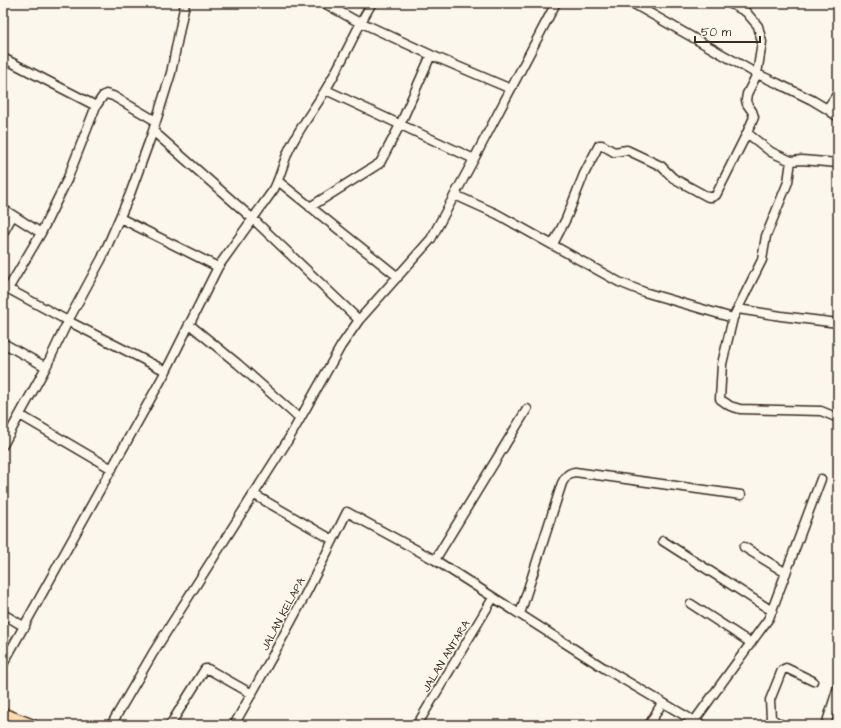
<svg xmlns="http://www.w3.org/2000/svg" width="841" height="728" font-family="'Architects Daughter',sans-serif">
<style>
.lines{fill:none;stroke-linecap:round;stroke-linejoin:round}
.minor-casing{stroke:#3b2a1e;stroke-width:11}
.major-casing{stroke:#3b2a1e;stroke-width:14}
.minor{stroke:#fbf7ec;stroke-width:8}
.major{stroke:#fcdcac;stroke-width:11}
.labels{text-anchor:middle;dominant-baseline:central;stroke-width:3;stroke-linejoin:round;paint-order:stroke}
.street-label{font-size:11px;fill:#3b2a1e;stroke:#fbf7ec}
</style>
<rect width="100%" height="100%" fill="#fbf7ec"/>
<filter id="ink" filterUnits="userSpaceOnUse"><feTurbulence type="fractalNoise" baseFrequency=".025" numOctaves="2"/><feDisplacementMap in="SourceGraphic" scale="8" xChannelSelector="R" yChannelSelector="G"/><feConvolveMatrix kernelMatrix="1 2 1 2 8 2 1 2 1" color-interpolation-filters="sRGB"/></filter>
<g filter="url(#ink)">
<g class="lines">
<g class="minor-casing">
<path id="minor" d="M 324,3 L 360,23
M 632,3 L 757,74 L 777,83 L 812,100 L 827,109 L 838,117
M 360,22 L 431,55 L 511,89
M 3,58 L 96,106
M 326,90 L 474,159
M 827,109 L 838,93
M 153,131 L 253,219 L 359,320
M 747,133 L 771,152 L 791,161 L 802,160 L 838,163
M 791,161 L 788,182 L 766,236 L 762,260 L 733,318 L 722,364 L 720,399 L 730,406 L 740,409 L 821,411 L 838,418
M 278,181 L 398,277
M 455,195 L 497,214 L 619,282 L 644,292 L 733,318
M 310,207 L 380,163 L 400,125 L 431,55
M 3,209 L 41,233
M 120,218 L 218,267
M 3,233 L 13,215
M 553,244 L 566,219 L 584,174 L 599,145 L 602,145 L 614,152 L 627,150 L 661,166 L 673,178 L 708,197 L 712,197 L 716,195 L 747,133 L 754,117 L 752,111 L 747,104 L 746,100 L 747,94 L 757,74 L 762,42 L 758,26 L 746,12 L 729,3
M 3,286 L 68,321 L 166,371
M 8,289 L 41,233 L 67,180 L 96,106 L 103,96 L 106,94 L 113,96 L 156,121
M 738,309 L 781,316 L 838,323
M 189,324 L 238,364 L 300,419
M 3,343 L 46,367
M 20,415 L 112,469
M 3,445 L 46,367 L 68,321 L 102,258 L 130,194 L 153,131 L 171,73 L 185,3
M 253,494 L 333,540
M 663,541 L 772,611
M 744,547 L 786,573
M 435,560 L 527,409
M 691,604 L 751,643
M 3,614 L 25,627
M 520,614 L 562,483 C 566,476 568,473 575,472 L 741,495
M 3,664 L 166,371 L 218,267 L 274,189 C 280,177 283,164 288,152 C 298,129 314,110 326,89 C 343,61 355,31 372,3
M 692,724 L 769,618 L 821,479
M 111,725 L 153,653 L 288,440 L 341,346 L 359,320 L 431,239 L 474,159 L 556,3
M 170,725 L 205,669 L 208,669 L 252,694
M 234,725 C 274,655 312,584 347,512 L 435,560 L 604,668 L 694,721 L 703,725
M 417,725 L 493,598
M 649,725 L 662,703
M 781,725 L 771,718 L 770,700 L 782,670 L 786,668 L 813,681
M 826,725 L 838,687"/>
</g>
<g class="major-casing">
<path id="major" d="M 3,714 L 32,725"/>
</g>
<use href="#minor" class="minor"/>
<use href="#major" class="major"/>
</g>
</g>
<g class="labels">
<g class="street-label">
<text transform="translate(283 614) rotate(-62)">JALAN KELAPA</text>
<text transform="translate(446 656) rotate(-59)">JALAN ANTARA</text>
</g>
</g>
<rect width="841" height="728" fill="none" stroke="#fbf7ec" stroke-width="16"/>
<rect x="8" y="8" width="825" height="712" fill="none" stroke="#3b2a1e" stroke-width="1.5" filter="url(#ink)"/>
<path d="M695 36v6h65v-6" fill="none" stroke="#3b2a1e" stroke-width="2"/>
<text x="701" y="36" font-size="12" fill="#3b2a1e" stroke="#fbf7ec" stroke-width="3" paint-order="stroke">50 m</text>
</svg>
